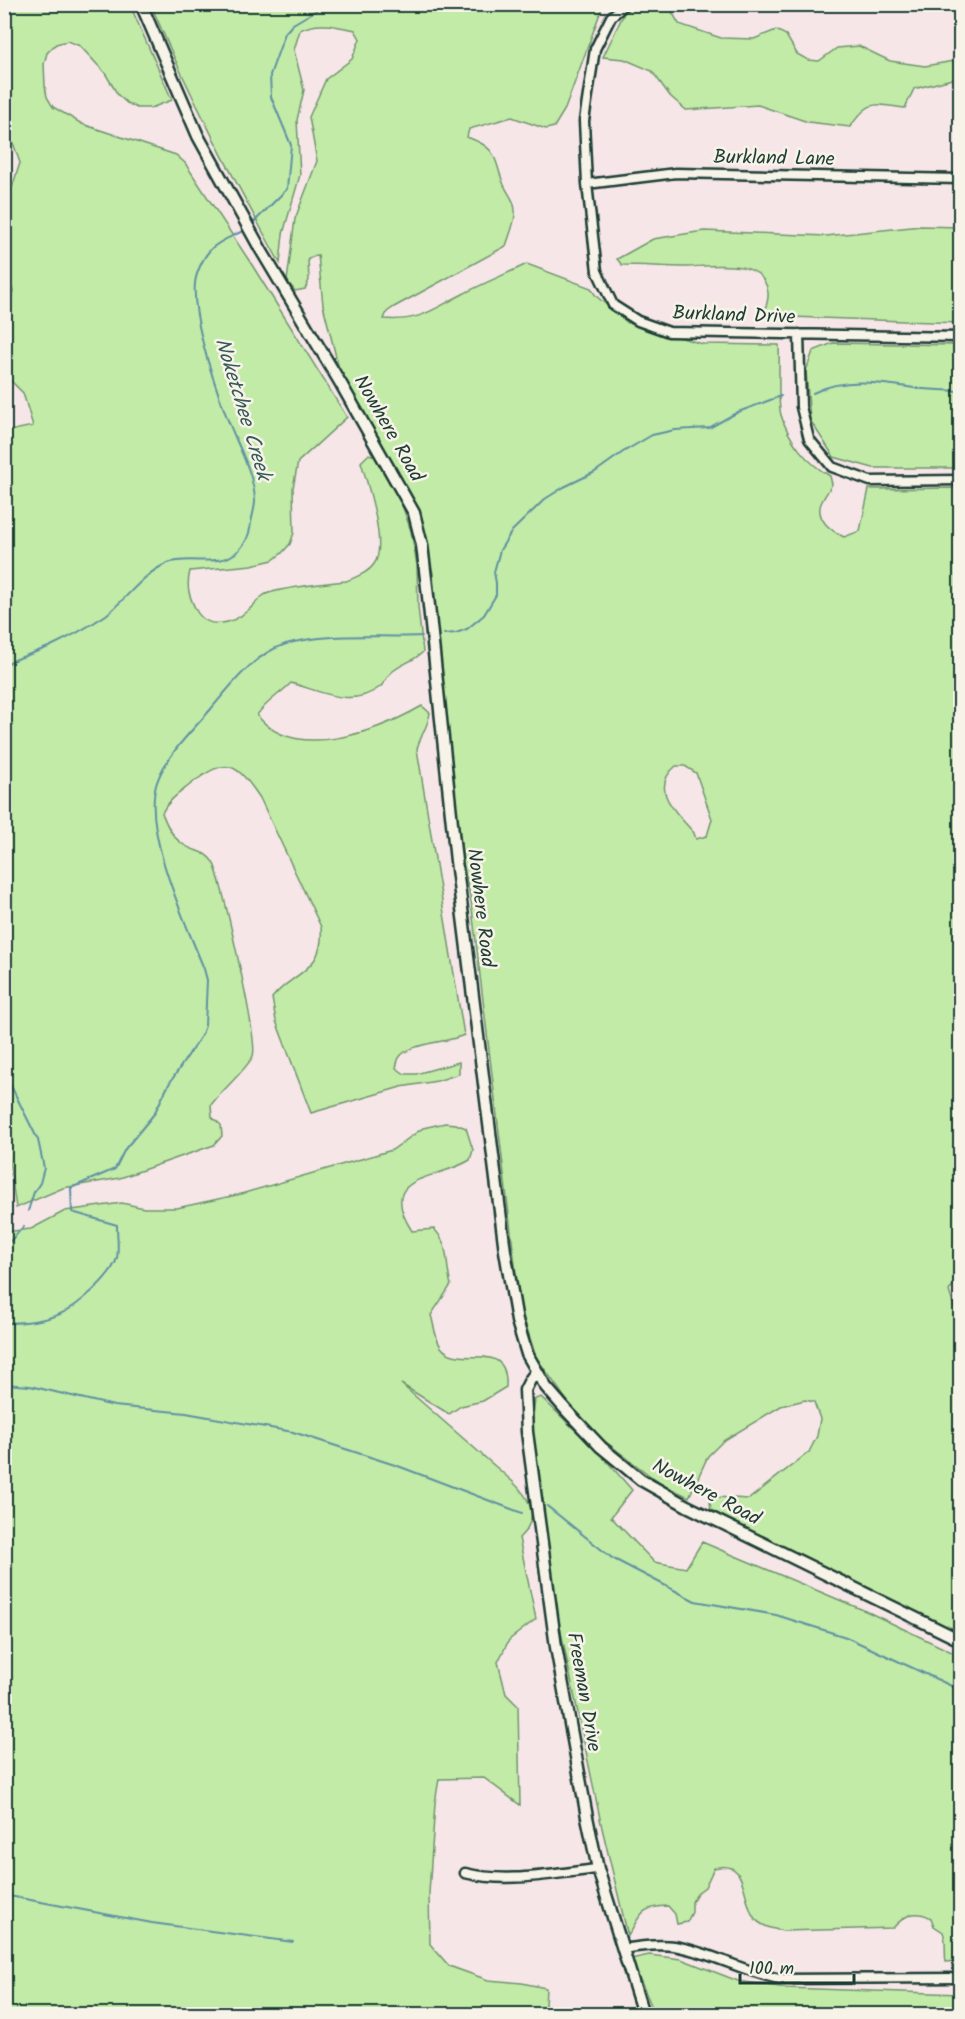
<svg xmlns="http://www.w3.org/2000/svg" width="965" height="2019" font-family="Kalam,sans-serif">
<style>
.green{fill:#c2eba7;stroke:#70946e;stroke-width:1.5;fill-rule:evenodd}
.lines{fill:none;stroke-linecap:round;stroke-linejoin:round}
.stream{stroke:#6091a2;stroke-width:2}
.minor-casing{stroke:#1f3d34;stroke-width:13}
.tertiary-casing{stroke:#1f3d34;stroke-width:15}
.minor{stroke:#f7f3e8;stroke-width:8}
.tertiary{stroke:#f7f3e8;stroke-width:10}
.labels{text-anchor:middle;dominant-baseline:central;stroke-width:5;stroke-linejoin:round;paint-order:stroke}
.street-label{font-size:20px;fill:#1f3d34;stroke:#f7f3e8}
.water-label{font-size:21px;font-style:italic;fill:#355959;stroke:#f7f3e8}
</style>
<rect width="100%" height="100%" fill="#f7e6e8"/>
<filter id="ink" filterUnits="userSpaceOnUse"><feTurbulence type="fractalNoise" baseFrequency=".0167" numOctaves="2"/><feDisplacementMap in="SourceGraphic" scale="12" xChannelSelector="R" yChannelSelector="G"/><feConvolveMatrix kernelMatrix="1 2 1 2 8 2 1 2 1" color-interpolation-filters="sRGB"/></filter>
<g filter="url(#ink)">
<path class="green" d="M 5,5 L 130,5 L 172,100 L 151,108 L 137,108 L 127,103 L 118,95 L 105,73 L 80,46 L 68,41 L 56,44 L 47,53 L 44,64 L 45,86 L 47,97 L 53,107 L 82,124 L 176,155 L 185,163 L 252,265 L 347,417 L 298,462 L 293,488 L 294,533 L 290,544 L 282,553 L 273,560 L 252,565 L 190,571 C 186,587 189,596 196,610 C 207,631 233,624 247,611 C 253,607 258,599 264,595 C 277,588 328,583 346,581 C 356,577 368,573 374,564 C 388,547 367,482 361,462 L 369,454 L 380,458 L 400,499 L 411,531 L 417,565 L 418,607 L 423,652 C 414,661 401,664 392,672 C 387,676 385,683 380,687 C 351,709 321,691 291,683 C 280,694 266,702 257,715 C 294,764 380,730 422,706 L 430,713 C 428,727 420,736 417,749 L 464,1035 C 448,1043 407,1043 399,1058 C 397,1061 397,1064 396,1068 L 405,1074 L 416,1074 L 459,1062 L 459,1074 L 437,1081 L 401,1087 L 311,1113 L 276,1021 L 272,998 C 292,972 325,972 321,927 L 260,798 C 236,762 227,756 191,784 C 180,793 168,800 162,813 C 166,823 171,835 180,842 C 194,854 206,848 215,866 C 223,889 259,1042 253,1056 C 247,1069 221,1091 211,1105 L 212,1117 L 221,1125 L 222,1136 L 214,1145 L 120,1178 L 63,1188 L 16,1208 L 4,1124 L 4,432 L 33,426 L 23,393 L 5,375 L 5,318 L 13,291 L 5,265 L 5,200 L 10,194 L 20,163 L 9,131 L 5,128 Z
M 151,5 L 603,5 L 565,109 L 554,127 L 546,129 L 512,117 L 469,129 L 467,137 C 500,149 493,158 504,185 C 509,196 516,201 515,215 C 514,225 509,236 506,246 L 394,307 L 387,312 L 384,319 C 420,322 433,309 463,294 C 484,283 506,274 527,264 L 591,288 L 596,296 L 628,323 L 703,344 L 779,345 C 780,361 777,401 781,415 C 789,441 807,463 830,476 L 832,484 C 829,491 821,500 820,507 C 818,522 834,532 844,537 L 860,531 L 869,489 L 960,488 L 960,1275 L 949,1291 L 955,1310 L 960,1311 L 960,1637 L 881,1599 L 711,1510 L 710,1502 L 716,1497 L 749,1499 L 809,1452 L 817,1436 L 820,1419 L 814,1402 L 805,1400 L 781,1406 L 723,1441 L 708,1456 L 689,1497 L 661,1484 L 585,1426 L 536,1357 L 520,1306 L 471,901 L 463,862 L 443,703 L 433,573 L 420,514 L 341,377 L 323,305 L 318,255 L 308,259 L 309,280 L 305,289 L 295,291 L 287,281 L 295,219 L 317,161 L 309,117 L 326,79 L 352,59 L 360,39 L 355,30 C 336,26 318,21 300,30 L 294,50 L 304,90 L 297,120 L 300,175 L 283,234 L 280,263 C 233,178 188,93 151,5 ZM 676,766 L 685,766 L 696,773 L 712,819 L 707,836 L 696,839 L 694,833 C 677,813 648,789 676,766 Z
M 628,5 L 668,5 L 679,24 L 721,38 L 754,39 L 776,30 L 786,35 L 797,54 L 808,60 L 819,61 L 837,48 L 859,46 L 890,61 L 925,66 L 960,60 L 960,77 L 914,89 L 905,108 C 873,104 870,99 850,127 L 808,122 L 758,105 L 686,110 L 670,96 L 652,71 L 624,59 L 603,57 Z
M 960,224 L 960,323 L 763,316 C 765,309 769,300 768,293 C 765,257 711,266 688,267 C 666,267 644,265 622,265 L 617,259 L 653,239 L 704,231 L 826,236 L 921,226 L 960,227 Z
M 833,343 L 960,345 L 960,468 L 873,468 L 834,457 L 810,420 L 806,371 L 813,351 Z
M 445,1123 L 456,1124 L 466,1128 L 473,1150 L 470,1160 C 437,1181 375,1173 412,1231 L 434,1229 C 450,1244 445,1265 451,1285 L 431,1315 C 434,1325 435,1338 441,1347 C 459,1371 509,1336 506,1387 L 483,1401 L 461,1406 L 449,1414 L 401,1384 L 512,1481 C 531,1499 541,1517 519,1538 L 536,1619 L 509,1640 L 498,1662 L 506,1694 L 518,1706 L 520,1805 L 484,1778 L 439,1779 L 435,1803 L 429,1893 L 430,1944 L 449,1966 L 488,1980 L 522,1983 L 546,1988 L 545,2006 L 538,2014 L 5,2014 L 5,1232 L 31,1229 L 65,1211 L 122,1203 L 144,1208 L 177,1208 L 241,1194 L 392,1150 L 423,1128 Z
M 541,1397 L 604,1458 L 632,1490 L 611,1517 L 654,1562 L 686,1568 L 702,1542 L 868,1612 L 960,1656 L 960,1929 C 956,1938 960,1951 957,1961 L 946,1962 C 944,1951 947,1942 943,1932 L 934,1926 L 931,1918 C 915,1909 905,1915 893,1928 L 783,1931 C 773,1929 759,1926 753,1916 C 742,1896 747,1858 714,1868 L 705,1887 L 697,1893 L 692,1902 L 692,1912 L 687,1922 L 677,1924 L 675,1914 L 668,1906 C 640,1907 641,1914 628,1936 L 602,1828 L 552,1589 L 530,1443 L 535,1399 Z
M 649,1955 L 681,1959 L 738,1981 L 786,1988 L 960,1994 L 960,2014 L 655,2014 L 631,1959 Z"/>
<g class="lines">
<path class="stream" d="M 251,225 L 287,189 L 291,145 L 271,97 L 270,75 L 285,33 L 293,24 L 327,4
M 813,393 C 844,377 880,383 914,388 C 929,390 945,390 960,391
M 444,634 L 456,633 L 467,629 L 484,615 L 496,595 L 496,583 L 494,572 L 500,550 L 512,531 L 545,499 L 564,487 L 595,472 L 623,452 L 652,435 L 675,430 L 709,428 L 738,412 L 781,396
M 4,665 C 19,657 35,653 51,646 C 70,637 88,627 106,615 C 127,599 143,573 168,563 C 194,554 225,572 244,544 C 248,538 250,531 251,523 C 252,516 255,508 255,501 C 254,471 236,443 226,415 C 213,380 192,320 195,283 C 196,273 203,258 210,250 C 218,241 233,236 245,230
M 4,1072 L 38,1140 L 44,1168 L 40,1183 L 34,1192 L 28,1211
M 4,1248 L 24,1226
M 4,1323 C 23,1323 43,1321 60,1314 C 77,1307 112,1276 117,1258 C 119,1248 117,1236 117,1225 L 72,1212 L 71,1188 L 115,1169 L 125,1149 L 154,1114 L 169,1084 L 201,1036 L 205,1026 L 207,980 L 204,969 C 186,923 141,829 157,782 C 167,754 192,731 211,709 C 232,684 254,654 286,644 C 330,632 377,638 422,636
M 4,1384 L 30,1386 L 114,1406 L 186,1413 L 293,1432 L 398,1466 L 522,1513
M 547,1506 L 612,1558 L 695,1601 L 776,1615 L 846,1637 L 960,1690
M 4,1895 L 152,1923 L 293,1942"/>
<g class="minor-casing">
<path id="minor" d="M 625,4 L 611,17 L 595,49 L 584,121 L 587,184 L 597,271 L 613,305 L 638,321 L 669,332 L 960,337
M 587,184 L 676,173 L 960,179
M 799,334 L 801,407 L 809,439 L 832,467 L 870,481 L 960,480
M 465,1873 C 509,1884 554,1873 598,1869
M 623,1949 C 640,1946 657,1944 674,1946 C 711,1952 743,1972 780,1979 L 960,1978"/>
</g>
<g class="tertiary-casing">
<path id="tertiary" d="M 141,4 L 198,136 L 261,250 L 341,384 L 414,513 L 422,545 L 427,587 L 456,861 L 505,1251 L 517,1321 L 527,1354 L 546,1387 L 566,1410 L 601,1447 L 641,1480 L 687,1506 L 960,1640
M 536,1372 L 530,1380 L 525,1390 L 527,1432 L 556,1647 L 587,1817 L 598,1869 L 643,2014"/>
</g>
<use href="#minor" class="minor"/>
<use href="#tertiary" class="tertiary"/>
</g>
</g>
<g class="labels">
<g class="street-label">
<text transform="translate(774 159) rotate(1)">Burkland Lane</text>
<text transform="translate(734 316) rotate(2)">Burkland Drive</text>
<text transform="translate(388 429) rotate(60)">Nowhere Road</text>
<text transform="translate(480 908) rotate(83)">Nowhere Road</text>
<text transform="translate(706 1493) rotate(28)">Nowhere Road</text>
<text transform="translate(583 1692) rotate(80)">Freeman Drive</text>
</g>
<g class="water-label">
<text transform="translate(242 409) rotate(73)">Noketchee Creek</text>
</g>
</g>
<rect width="965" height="2019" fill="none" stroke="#f7f3e8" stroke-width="24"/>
<rect x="12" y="12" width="941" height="1995" fill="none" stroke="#1f3d34" stroke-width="2" filter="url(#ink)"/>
<path d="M740 1974v9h114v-9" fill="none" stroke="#1f3d34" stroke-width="3"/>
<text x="749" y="1974" font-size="18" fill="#1f3d34" stroke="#f7f3e8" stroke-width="4.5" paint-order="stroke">100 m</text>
</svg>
